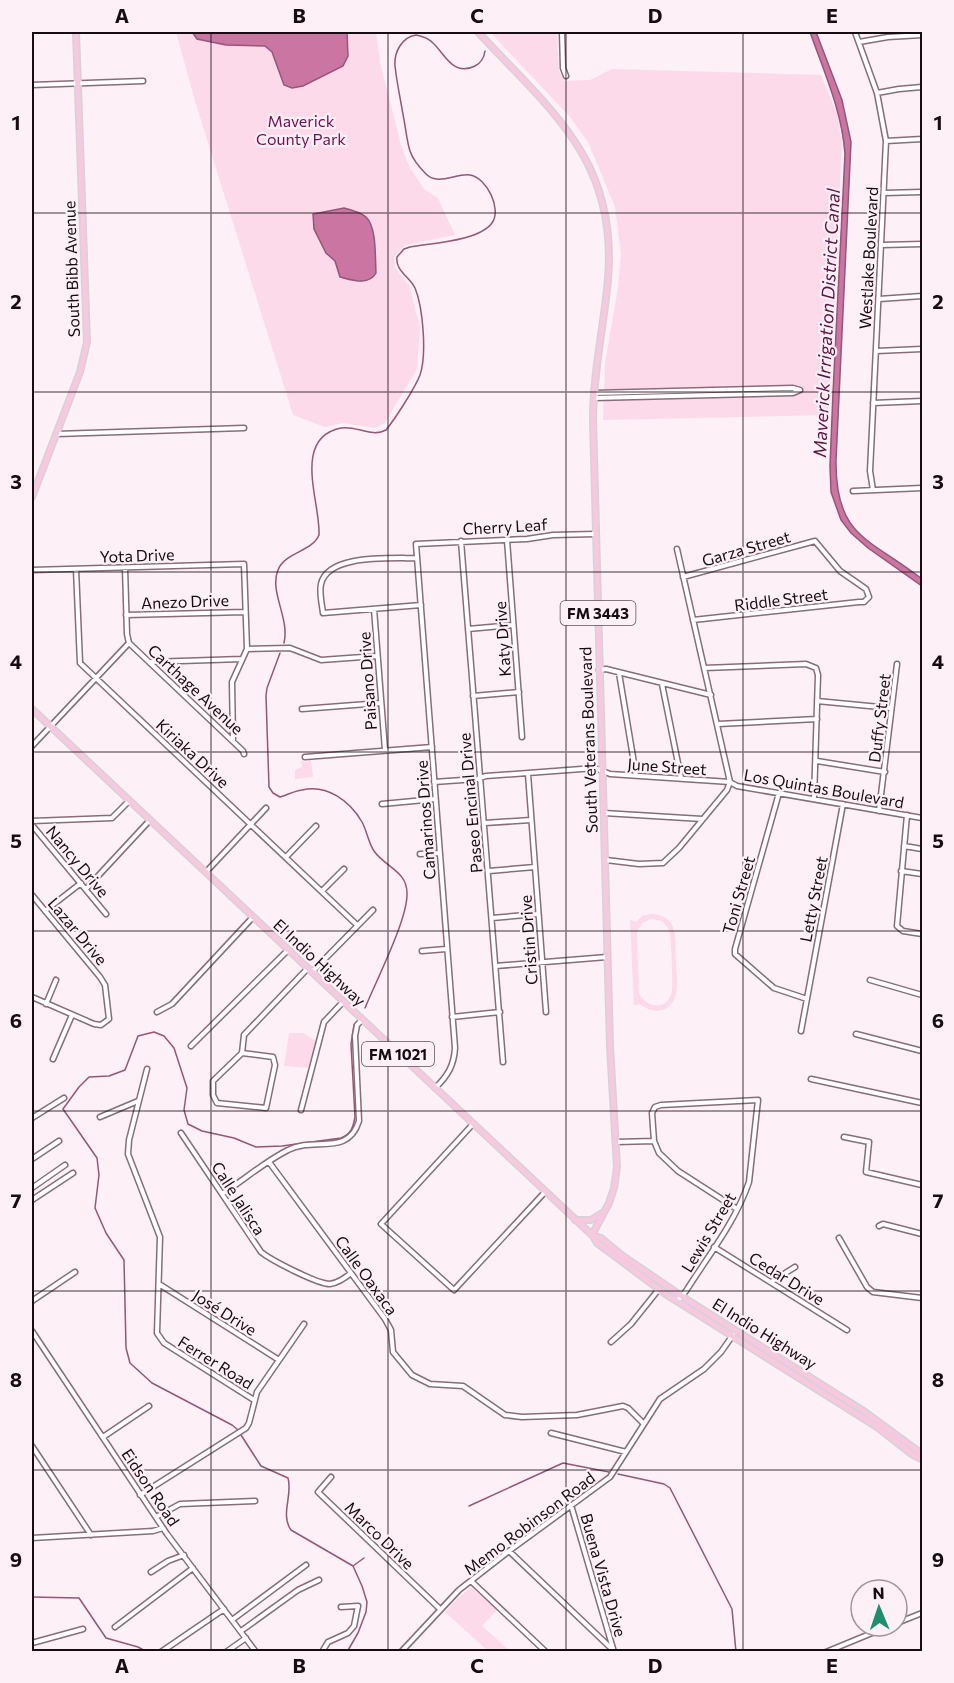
<svg xmlns="http://www.w3.org/2000/svg" width="954" height="1683" font-family="Commissioner,sans-serif">
<style>
.green{fill:#fddaea;fill-rule:evenodd}
.water{fill:#cb76a2;stroke:#955677;stroke-width:1.5}
.lines{fill:none;stroke-linecap:round;stroke-linejoin:round}
.stream{stroke:#955677;stroke-width:1.5}
.minor-casing{stroke:#896c7a;stroke-width:7}
.major-casing{stroke:#d5d3d4;stroke-width:8}
.minor{stroke:#fff;stroke-width:4}
.major{stroke:#f7c8df;stroke-width:5}
.grid{fill:none;stroke:#170c12;stroke-width:1.5;stroke-opacity:0.55}
.labels{text-anchor:middle;dominant-baseline:central;stroke-width:4.5;stroke-linejoin:round;paint-order:stroke}
.shield{fill:#fdf0f6;stroke:#5c5056;stroke-width:1.5}
.shield-label{font-size:15px;font-weight:bold;fill:#170c12}
.park-label{font-size:16px;fill:#760c4f;stroke:#fdf0f6}
.street-label{font-size:16px;fill:#170c12;stroke:#fdf0f6}
.water-label{font-size:18px;font-style:italic;fill:#601341;stroke:#fdf0f6}
.neatline{fill:none;stroke:#170c12;stroke-width:2}
.grid-label{font-size:20px;text-anchor:middle;font-weight:bold;fill:#170c12}
</style>
<rect width="100%" height="100%" fill="#fdf0f6"/>
<path class="green" d="M 176,32 L 376,32 L 380,62 L 401,145 L 409,166 L 424,189 L 438,198 L 455,235 L 405,245 L 394,257 L 395,268 L 409,285 L 420,327 L 417,369 L 385,423 L 374,428 L 343,423 L 325,427 L 293,415 L 195,101 Z
M 492,32 L 557,32 L 559,70 L 564,81 L 590,80 L 612,69 L 821,75 L 837,114 L 842,144 L 828,415 L 603,420 L 605,363 L 618,288 L 621,254 L 615,207 L 588,142 L 570,117 L 492,34 Z
M 311,760 L 313,777 L 295,779 L 295,770 L 302,767 L 301,761 L 307,762 Z
M 650,914 C 658,914 666,916 671,923 C 677,933 675,949 676,960 C 676,977 683,1003 662,1010 C 653,1012 646,1009 640,1004 L 634,1006 L 630,920 L 636,922 L 642,916 ZM 651,919 L 662,921 C 666,925 669,928 670,933 C 671,942 674,987 671,995 C 665,1011 645,1007 639,993 L 637,932 L 642,923 Z
M 289,1033 L 303,1033 L 316,1041 L 308,1068 L 284,1066 Z
M 471,1587 L 497,1610 L 482,1626 L 510,1651 L 488,1651 L 445,1612 L 457,1599 Z"/>
<path class="water" d="M 192,32 L 347,32 L 348,56 L 343,66 L 303,86 L 292,88 L 284,85 L 272,52 L 265,46 L 226,45 L 197,39 Z
M 810,32 L 816,32 L 842,100 L 851,142 L 836,460 C 835,538 870,538 922,579 L 922,586 L 868,548 L 851,533 L 841,520 L 831,492 L 830,466 L 833,393 L 845,154 C 842,111 824,72 810,32 Z
M 344,208 C 352,210 360,212 366,217 C 377,227 375,259 376,273 C 369,286 352,280 340,277 L 335,261 L 326,253 L 314,229 L 313,214 Z"/>
<g class="lines">
<path class="stream" d="M 284,643 C 290,618 269,592 278,570 C 285,552 312,552 319,535 C 321,504 291,438 341,428 C 356,425 371,438 386,430 C 395,419 415,388 420,375 C 427,355 423,307 415,288 C 410,277 395,271 397,257 L 404,249 L 410,247 C 431,243 479,241 492,223 C 502,209 487,178 470,175 C 456,173 438,186 426,174 C 420,168 413,160 410,151 C 407,142 406,130 404,120 C 401,102 397,84 395,66 C 394,52 402,37 416,35 C 422,36 428,38 433,43 C 445,54 453,77 475,66 C 481,63 484,58 485,51
M 280,653 L 267,688 L 266,696 L 269,787 L 273,793 L 280,797 C 287,795 294,791 302,790 C 327,784 350,801 362,822 C 367,831 368,842 374,851 C 385,867 407,871 407,893 C 408,919 376,981 365,1008
M 238,1430 L 232,1425 L 152,1383 L 130,1363 L 126,1348 L 124,1260 L 106,1233 L 95,1208 L 99,1175 L 97,1158 L 63,1109 L 79,1087 L 89,1077 L 109,1076 L 125,1070 L 138,1036 L 154,1032 L 164,1036 L 174,1048 L 187,1088 L 184,1110 L 188,1124 L 202,1131 L 234,1138 L 256,1147 L 282,1146 L 341,1138 C 351,1134 353,1128 355,1117 L 351,1044 L 354,1025
M 241,1435 L 261,1466 L 288,1478 C 293,1495 280,1515 291,1530 L 353,1566 L 362,1586 L 367,1602 L 366,1612 L 358,1633 L 347,1652
M 618,1474 L 664,1484 L 670,1488 L 732,1609 L 736,1652
M 469,1506 L 563,1463 L 609,1472
M 353,1566 L 364,1558
M 32,1597 L 79,1598 L 106,1638 L 138,1647 L 147,1652"/>
<g class="minor-casing">
<path id="minor" d="M 562,32 L 563,68 L 566,76
M 855,32 L 877,93 L 886,141 L 870,471 L 873,490
M 859,42 L 888,37 L 922,35
M 32,85 L 143,81
M 877,93 L 899,89 L 922,87
M 886,141 L 922,139
M 884,193 L 922,192
M 882,245 L 922,244
M 879,299 L 922,296
M 876,351 L 922,349
M 594,398 L 793,393 L 800,390 L 793,388 L 594,393
M 873,403 L 922,401
M 56,434 L 244,428
M 853,491 L 922,488
M 507,540 L 522,737
M 461,541 L 503,1062
M 417,558 C 393,559 328,553 321,584 C 319,593 322,604 323,613 L 421,605
M 76,569 L 80,663 L 357,925
M 32,570 L 244,564 L 247,649 L 232,682 L 233,741
M 683,577 L 815,541 L 840,571 L 866,589 L 869,597 L 864,602 L 859,602 L 693,620
M 374,609 L 385,750
M 126,615 L 245,612
M 468,629 L 513,625
M 129,643 L 243,751 L 244,754
M 247,649 L 290,648 L 321,660 L 377,656
M 150,662 L 242,659
M 704,668 L 806,664 L 816,668 L 818,675 L 814,799
M 599,670 L 606,669 L 711,695
M 619,673 L 636,775
M 662,684 L 681,778
M 473,696 L 519,692
M 817,701 L 890,708
M 302,709 L 381,703
M 718,724 L 817,719
M 32,746 L 129,643 L 127,634 L 125,568
M 305,757 L 432,747
M 817,761 L 885,772
M 528,774 L 546,1012
M 434,782 L 477,779 L 486,776 L 595,768 L 610,774 L 730,782 L 737,786 L 922,818
M 779,793 L 735,949 L 735,954 L 774,988 L 807,999
M 382,804 L 435,799
M 879,811 L 897,664
M 604,813 L 702,819
M 907,815 L 897,926 L 903,931 L 922,934
M 32,821 L 112,818 L 129,801
M 485,823 L 531,820
M 32,825 L 106,914
M 904,846 L 922,849
M 420,854 L 439,853
M 286,857 L 316,826
M 606,860 L 639,864 L 663,863 L 679,848 L 727,790 L 730,782 L 677,549
M 489,871 L 535,867
M 901,871 L 922,874
M 206,872 L 266,808
M 86,889 L 150,820
M 322,891 L 344,869
M 32,895 L 100,977 L 105,985 L 109,1019 L 101,1025 L 94,1024 L 32,997
M 45,911 L 81,883
M 492,918 L 538,914
M 422,951 L 446,949
M 496,966 L 607,957
M 312,972 L 373,910
M 870,980 L 922,995
M 46,1004 L 56,980
M 157,1012 L 172,1004 L 253,917
M 452,1017 L 500,1012
M 801,1031 L 843,804
M 856,1034 L 922,1051
M 191,1046 L 288,950
M 242,1053 L 273,1057 L 275,1065 L 266,1108 L 217,1103 L 213,1095 L 213,1081 L 242,1053 L 244,1035 L 308,968
M 53,1059 L 72,1015
M 147,1069 L 129,1140 L 128,1154 L 160,1237 L 157,1333 L 164,1343 L 254,1400
M 811,1079 L 922,1103
M 435,1088 C 448,1076 454,1065 455,1048 L 416,544 L 527,539 L 553,535 L 596,534
M 301,1110 L 324,1022 L 343,1002
M 100,1117 L 138,1101
M 32,1118 L 64,1098
M 473,1124 L 381,1224 L 454,1290 L 545,1192
M 181,1133 L 261,1252 C 271,1260 317,1284 330,1284 C 338,1283 345,1278 351,1273
M 844,1137 L 869,1142 L 866,1172 L 922,1185
M 616,1142 L 654,1141
M 32,1159 L 59,1141
M 269,1162 L 385,1319 L 391,1330 L 393,1352 L 412,1375 L 430,1384 L 463,1386 L 505,1415 L 522,1417 L 577,1415 L 623,1406 L 628,1408 L 643,1423
M 32,1188 L 65,1165
M 222,1194 C 244,1180 264,1162 288,1150 C 314,1136 348,1157 359,1121 L 355,1036 L 357,1025 L 362,1020
M 32,1200 L 73,1173
M 879,1226 L 883,1224 L 922,1234
M 839,1238 L 867,1287 L 873,1292 L 922,1298
M 714,1247 L 847,1330
M 771,1282 L 795,1267
M 159,1284 L 279,1360
M 32,1301 L 75,1272
M 677,1301 L 686,1291 C 708,1256 736,1221 749,1182 L 758,1100 L 661,1105 L 655,1107 L 652,1113 L 654,1141 L 659,1153 L 678,1171 L 737,1209
M 32,1331 L 167,1534 L 256,1652
M 611,1342 L 631,1324 L 659,1289
M 551,1433 L 626,1452
M 103,1437 L 149,1406
M 32,1446 L 91,1535
M 331,1477 L 318,1492 L 440,1609
M 140,1495 L 246,1428 L 249,1423 L 257,1392 L 304,1324
M 571,1505 L 614,1652
M 156,1517 L 180,1504 L 255,1501
M 32,1538 L 153,1531 L 163,1528
M 509,1551 L 613,1650
M 151,1572 L 168,1561 L 184,1555
M 471,1581 L 546,1652
M 232,1620 L 306,1565
M 897,1623 L 922,1613
M 115,1627 L 193,1568
M 241,1631 L 298,1590 L 319,1580
M 32,1643 L 83,1629
M 161,1652 L 224,1609
M 226,1652 L 246,1638
M 322,1652 L 328,1642 L 348,1633 L 354,1626 L 358,1606 L 341,1607
M 401,1652 L 459,1590 L 509,1551 L 610,1477 L 660,1399 L 704,1369 L 721,1352 L 733,1335
M 826,1652 L 889,1626"/>
</g>
<g class="major-casing">
<path id="major" d="M 478,32 C 551,111 618,160 608,279 C 604,326 593,372 593,420 L 610,1046 L 617,1167 L 614,1188 L 609,1203 L 592,1235
M 32,497 L 80,372 L 87,342 L 76,32
M 32,709 L 592,1235 L 601,1238 L 623,1256 L 689,1301 L 865,1412 L 918,1451 L 920,1458
M 575,1220 L 591,1220 L 602,1213
M 593,1236 L 597,1243 L 664,1293 L 877,1427 L 913,1455 L 921,1459"/>
</g>
<use href="#minor" class="minor"/>
<use href="#major" class="major"/>
</g>
<path class="grid" d="M 211,32 L 211,1652M 388,32 L 388,1652M 566,32 L 566,1652M 743,32 L 743,1652M 32,213 L 922,213M 32,392 L 922,392M 32,572 L 922,572M 32,752 L 922,752M 32,931 L 922,931M 32,1111 L 922,1111M 32,1291 L 922,1291M 32,1470 L 922,1470"/>
<g class="labels">
<g class="shield">
<rect x="560.5" y="601" width="75" height="24" rx="4.5"/>
<rect x="362" y="1042" width="72" height="24" rx="4.5"/>
</g>
<g class="shield-label">
<text x="598" y="613">FM 3443</text>
<text x="398" y="1054">FM 1021</text>
</g>
<g class="park-label">
<text x="301" y="120">Maverick<tspan x="301" dy="18">County Park</tspan></text>
</g>
<g class="street-label">
<text transform="translate(868 258) rotate(-87)">Westlake Boulevard</text>
<text transform="translate(71 269) rotate(-92)">South Bibb Avenue</text>
<text transform="translate(505 526) rotate(-3)">Cherry Leaf</text>
<text transform="translate(746 548) rotate(-16)">Garza Street</text>
<text transform="translate(137 555) rotate(-2)">Yota Drive</text>
<text transform="translate(781 599) rotate(-7)">Riddle Street</text>
<text transform="translate(185 601) rotate(-2)">Anezo Drive</text>
<text transform="translate(502 639) rotate(-94)">Katy Drive</text>
<text transform="translate(367 681) rotate(-94)">Paisano Drive</text>
<text transform="translate(196 689) rotate(43)">Carthage Avenue</text>
<text transform="translate(879 718) rotate(-83)">Duffy Street</text>
<text transform="translate(588 740) rotate(-92)">South Veterans Boulevard</text>
<text transform="translate(193 753) rotate(43)">Kiriaka Drive</text>
<text transform="translate(667 766) rotate(4)">June Street</text>
<text transform="translate(824 788) rotate(10)">Los Quintas Boulevard</text>
<text transform="translate(470 803) rotate(-95)">Paseo Encinal Drive</text>
<text transform="translate(425 820) rotate(-94)">Camarinos Drive</text>
<text transform="translate(78 861) rotate(50)">Nancy Drive</text>
<text transform="translate(738 895) rotate(-74)">Toni Street</text>
<text transform="translate(813 899) rotate(-79)">Letty Street</text>
<text transform="translate(78 931) rotate(50)">Lazar Drive</text>
<text transform="translate(528 940) rotate(-94)">Cristin Drive</text>
<text transform="translate(320 962) rotate(43)">El Indio Highway</text>
<text transform="translate(239 1198) rotate(57)">Calle Jalisca</text>
<text transform="translate(708 1232) rotate(-59)">Lewis Street</text>
<text transform="translate(367 1275) rotate(54)">Calle Oaxaca</text>
<text transform="translate(787 1278) rotate(32)">Cedar Drive</text>
<text transform="translate(225 1312) rotate(32)">José Drive</text>
<text transform="translate(765 1333) rotate(32)">El Indio Highway</text>
<text transform="translate(216 1362) rotate(32)">Ferrer Road</text>
<text transform="translate(151 1487) rotate(56)">Eidson Road</text>
<text transform="translate(529 1523) rotate(-37)">Memo Robinson Road</text>
<text transform="translate(380 1535) rotate(44)">Marco Drive</text>
<text transform="translate(604 1575) rotate(74)">Buena Vista Drive</text>
</g>
<g class="water-label">
<text transform="translate(826 323) rotate(-87)">Maverick Irrigation District Canal</text>
</g>
</g>
<rect width="954" height="1683" fill="none" stroke="#fdf0f6" stroke-width="66"/>
<g transform="translate(879 1608) rotate(358)"><circle r="28" fill="#fdf0f6" stroke="#a1959b" stroke-width="1.5"/>
<path d="M0-4.5L10 22L0 15L-10 22Z" fill="#1f8e6e"/>
<text y="-9" font-size="16" font-weight="bold" text-anchor="middle" fill="#170c12">N</text>
</g>
<rect x="33" y="33" width="888" height="1617" class="neatline"/>
<g class="grid-label">
<text x="122" y="23">A</text>
<text x="299" y="23">B</text>
<text x="477" y="23">C</text>
<text x="655" y="23">D</text>
<text x="832" y="23">E</text>
<text x="16" y="130">1</text>
<text x="938" y="130">1</text>
<text x="16" y="309">2</text>
<text x="938" y="309">2</text>
<text x="16" y="489">3</text>
<text x="938" y="489">3</text>
<text x="16" y="669">4</text>
<text x="938" y="669">4</text>
<text x="16" y="848">5</text>
<text x="938" y="848">5</text>
<text x="16" y="1028">6</text>
<text x="938" y="1028">6</text>
<text x="16" y="1208">7</text>
<text x="938" y="1208">7</text>
<text x="16" y="1387">8</text>
<text x="938" y="1387">8</text>
<text x="16" y="1567">9</text>
<text x="938" y="1567">9</text>
<text x="122" y="1673">A</text>
<text x="299" y="1673">B</text>
<text x="477" y="1673">C</text>
<text x="655" y="1673">D</text>
<text x="832" y="1673">E</text>
</g>
</svg>
